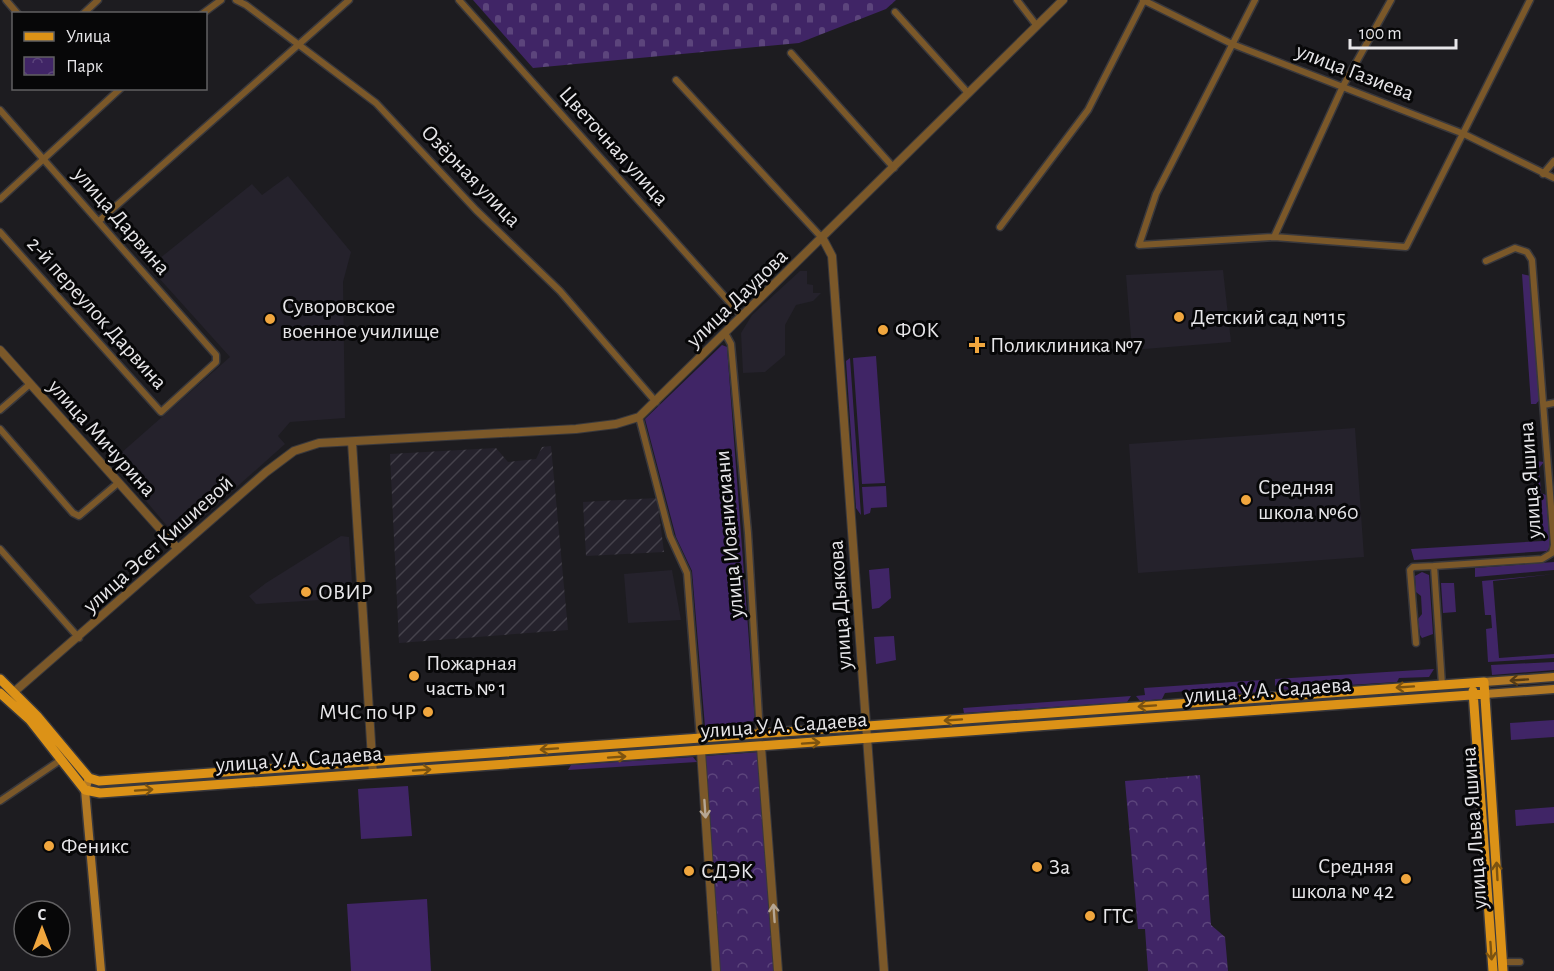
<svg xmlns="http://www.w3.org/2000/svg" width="1554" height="971" font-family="'Alegreya Sans',sans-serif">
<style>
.built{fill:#25222c}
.industrial{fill:url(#industrial-furrows)}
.grass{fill:#402566}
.cemetery{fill:url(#cemetery-stones)}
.park{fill:url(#park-crowns)}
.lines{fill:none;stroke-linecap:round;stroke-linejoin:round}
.minor-casing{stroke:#39383c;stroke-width:9}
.tertiary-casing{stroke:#39383c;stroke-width:10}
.secondary-casing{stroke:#39383c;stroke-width:11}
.primary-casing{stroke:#39383c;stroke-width:12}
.minor{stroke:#7b5829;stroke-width:6}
.tertiary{stroke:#7b5829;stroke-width:8}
.secondary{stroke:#b27925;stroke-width:8}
.primary{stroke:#dc9217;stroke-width:9}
.oneway{stroke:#543a15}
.oneway2{stroke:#7c5310}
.oneway3{stroke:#b6a693}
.poi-dot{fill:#f0a63e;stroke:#070708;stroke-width:2}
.labels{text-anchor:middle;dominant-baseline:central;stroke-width:6;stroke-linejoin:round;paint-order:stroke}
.street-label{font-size:22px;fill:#e7e6e9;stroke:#070708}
.poi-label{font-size:22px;fill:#e7e6e9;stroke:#070708;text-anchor:start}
</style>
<defs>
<pattern id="industrial-furrows" width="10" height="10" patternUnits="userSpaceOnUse" patternTransform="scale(1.5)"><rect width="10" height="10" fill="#25222c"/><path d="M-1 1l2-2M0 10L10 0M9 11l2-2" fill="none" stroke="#45424b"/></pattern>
<pattern id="cemetery-stones" width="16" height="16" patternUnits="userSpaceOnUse" patternTransform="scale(1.5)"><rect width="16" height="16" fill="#402566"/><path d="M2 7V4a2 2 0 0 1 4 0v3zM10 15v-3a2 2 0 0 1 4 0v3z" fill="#5c457c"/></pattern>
<pattern id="park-crowns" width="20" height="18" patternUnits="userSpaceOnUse" patternTransform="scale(1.5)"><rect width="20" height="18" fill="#402566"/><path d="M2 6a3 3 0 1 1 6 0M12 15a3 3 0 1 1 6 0" fill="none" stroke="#5c457c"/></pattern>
</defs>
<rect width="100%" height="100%" fill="#1d1c20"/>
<path class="built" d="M 288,176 L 351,252 L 343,282 L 345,418 L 290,422 L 278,436 L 285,444 L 183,535 L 174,534 L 112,461 L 230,357 L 149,267 L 252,184 L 262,195 Z
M 1223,270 L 1231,342 L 1132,350 L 1126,275 Z
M 800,271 L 807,271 L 807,284 L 813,285 L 813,293 L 821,293 L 813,301 L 796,305 L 785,325 L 785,355 L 765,372 L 743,373 L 741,333 L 752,315 Z
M 1355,428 L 1364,557 L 1138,573 L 1129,444 Z
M 341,536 L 349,537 L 353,598 L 256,604 L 249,596 L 266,583 Z
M 672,570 L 681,620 L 628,623 L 624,574 Z"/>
<path class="industrial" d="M 551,446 L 568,630 L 399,643 L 390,454 L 496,448 L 508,462 L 536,459 L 542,447 Z
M 657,498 L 664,552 L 586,556 L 583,502 Z"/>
<path class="grass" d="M 1522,274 L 1531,276 L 1541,398 L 1536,404 L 1531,404 Z
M 722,345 L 727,347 L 755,721 L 705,727 L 692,571 L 676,537 L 645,419 Z
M 876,356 L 885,483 L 862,484 L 853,358 Z
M 850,358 L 861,515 L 856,508 L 846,361 Z
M 1536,461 L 1544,462 L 1539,468 L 1541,493 L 1546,495 L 1550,547 L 1547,551 L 1414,560 L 1411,549 L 1542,541 Z
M 886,486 L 887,507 L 871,508 L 870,513 L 864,515 L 862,487 Z
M 1554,562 L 1554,570 L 1475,577 L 1475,568 Z
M 889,568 L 891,598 L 879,608 L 872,609 L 869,570 Z
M 1422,572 L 1429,575 L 1433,634 L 1422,638 L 1420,635 L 1418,619 L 1422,614 L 1421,596 L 1416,592 L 1415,576 Z
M 1554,574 L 1493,581 L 1499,658 L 1554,654 L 1554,658 L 1488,662 L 1486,629 L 1492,628 L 1491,615 L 1485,615 L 1482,581 Z
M 1441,583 L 1454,583 L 1456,612 L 1443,613 Z
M 894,636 L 896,660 L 876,664 L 874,637 Z
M 1554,662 L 1554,670 L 1492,675 L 1491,665 Z
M 1434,669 L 1429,677 L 1399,678 L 1397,682 L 1349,685 L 1346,679 L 1316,681 L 1314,688 L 1280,690 L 1275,685 L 1275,679 Z
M 1262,680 L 1263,692 L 1224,694 L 1220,688 L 1165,693 L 1162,699 L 1140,701 L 1136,696 L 1145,695 L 1144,688 Z
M 1131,696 L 1127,702 L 964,713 L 963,708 Z
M 1554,720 L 1554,737 L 1511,740 L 1510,723 Z
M 693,757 L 697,762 L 568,770 L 571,765 Z
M 408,786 L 412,836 L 361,839 L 358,789 Z
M 1554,807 L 1554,823 L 1516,826 L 1515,810 Z
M 427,899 L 431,971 L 351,971 L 347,904 Z"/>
<path class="cemetery" d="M 473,0 L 896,0 L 886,9 L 799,43 L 533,68 Z"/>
<path class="park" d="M 759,752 L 775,971 L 720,971 L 705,756 Z
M 1200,775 L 1211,925 L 1225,937 L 1228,971 L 1148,971 L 1145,929 L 1138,929 L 1125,781 Z"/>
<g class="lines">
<g class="minor-casing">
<path id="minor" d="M 6,0 L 18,14
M 236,0 L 246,5 L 376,103 L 476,210 L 560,291 L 656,402
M 459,0 L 742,316
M 1017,0 L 1037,26
M 1143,0 L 1232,44 L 1464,134 L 1554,178
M 1255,0 L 1156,194 L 1139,245 L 1274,237 L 1406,247 L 1530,0
M 895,12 L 968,93
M 83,14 L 98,0
M 202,14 L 221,0
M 791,53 L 894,168
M 676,80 L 823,239
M 0,110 L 216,355 L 216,362 L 161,412 L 0,232
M 1543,174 L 1554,161
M 0,199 L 121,88
M 99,221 L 349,0
M 1000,227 L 1088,110 L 1144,0
M 1274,237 L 1343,86 L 1391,0
M 725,333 L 731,344 L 748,533 L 760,734
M 1544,405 L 1554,403
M 0,410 L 30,384
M 639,417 L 670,536 L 687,573 L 700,739
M 0,429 L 73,513 L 79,516 L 118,483
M 0,549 L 79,638
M 1416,643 L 1410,570 L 1413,567 L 1434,566
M 1442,685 L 1434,566 L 1542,559 L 1552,553 L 1554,545 L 1532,260 L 1527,252 L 1515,248 L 1486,261
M 0,801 L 62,759
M 1502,962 L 1520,962"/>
</g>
<g class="tertiary-casing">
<path id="tertiary" d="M 823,239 L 832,256 L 884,971
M 0,350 L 178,549
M 352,442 L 373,774
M 14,692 L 266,472 L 294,451 L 319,443 L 576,429 L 616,424 L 639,417 L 1063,0
M 761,747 L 778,971
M 701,751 L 716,971"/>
</g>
<g class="secondary-casing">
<path id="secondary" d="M 1484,682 L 1554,677
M 1485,694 L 1554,689
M 89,778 L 85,790 L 101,971"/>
</g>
<g class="primary-casing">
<path id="primary" d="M 0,679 L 37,716 L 89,778 L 99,781 L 1484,682 L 1503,971
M 1473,691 L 1493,971
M 0,693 L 30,720 L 85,790 L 100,793 L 1485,694"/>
</g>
<use href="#minor" class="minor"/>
<use href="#tertiary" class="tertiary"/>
<use href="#secondary" class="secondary"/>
<use href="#primary" class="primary"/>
</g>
<defs><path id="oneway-shaft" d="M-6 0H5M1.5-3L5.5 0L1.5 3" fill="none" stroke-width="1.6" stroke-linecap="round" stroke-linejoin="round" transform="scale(1.5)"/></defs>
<use class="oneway" href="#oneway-shaft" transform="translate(1519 680) rotate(176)"/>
<g class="oneway2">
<use href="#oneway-shaft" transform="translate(1405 687) rotate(176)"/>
<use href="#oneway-shaft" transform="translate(1147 706) rotate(176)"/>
<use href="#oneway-shaft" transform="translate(953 720) rotate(176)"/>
<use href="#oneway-shaft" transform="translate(811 743) rotate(-4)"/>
<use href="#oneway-shaft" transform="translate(549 749) rotate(176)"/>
<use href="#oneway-shaft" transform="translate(617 757) rotate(-4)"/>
<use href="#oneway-shaft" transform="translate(422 770) rotate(-4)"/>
<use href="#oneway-shaft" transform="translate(144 790) rotate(-4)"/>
<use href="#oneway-shaft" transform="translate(1497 871) rotate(-93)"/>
<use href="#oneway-shaft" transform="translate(1491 951) rotate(86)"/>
</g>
<g class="oneway3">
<use href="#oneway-shaft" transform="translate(705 809) rotate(86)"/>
<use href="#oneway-shaft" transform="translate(774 913) rotate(-94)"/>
</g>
<g class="poi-dot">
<circle cx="1179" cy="317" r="6"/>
<circle cx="270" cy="319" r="6"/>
<circle cx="883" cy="330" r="6"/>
<path d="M974 336h6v6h6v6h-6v6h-6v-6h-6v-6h6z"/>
<circle cx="1246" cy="500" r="6"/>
<circle cx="306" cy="592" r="6"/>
<circle cx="414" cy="676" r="6"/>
<circle cx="428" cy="712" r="6"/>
<circle cx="49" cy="846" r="6"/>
<circle cx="1037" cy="867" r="6"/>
<circle cx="689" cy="871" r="6"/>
<circle cx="1406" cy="879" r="6"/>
<circle cx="1090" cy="916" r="6"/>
</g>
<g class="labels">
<g class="street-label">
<text transform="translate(1355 72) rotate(21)">улица Газиева</text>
<text transform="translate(614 146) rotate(48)">Цветочная улица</text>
<text transform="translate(471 176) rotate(46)">Озёрная улица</text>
<text transform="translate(122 221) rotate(49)">улица Дарвина</text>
<text transform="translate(737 298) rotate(-44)">улица Даудова</text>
<text transform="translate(97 313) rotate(48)">2-й переулок Дарвина</text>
<text transform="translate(102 438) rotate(48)">улица Мичурина</text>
<text transform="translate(1530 480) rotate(-94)">улица Яшина</text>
<text transform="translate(729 534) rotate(-95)">улица Иоанисиани</text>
<text transform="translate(158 544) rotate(-42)">улица Эсет Кишиевой</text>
<text transform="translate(840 605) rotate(-94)">улица Дьякова</text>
<text transform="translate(1268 690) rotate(-4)">улица У.А. Садаева</text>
<text transform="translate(784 725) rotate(-4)">улица У.А. Садаева</text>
<text transform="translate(299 759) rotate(-4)">улица У.А. Садаева</text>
<text transform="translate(1474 828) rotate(-94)">улица Льва Яшина</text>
</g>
<g class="poi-label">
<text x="282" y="306">Суворовское<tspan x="282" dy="25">военное училище</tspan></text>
<text x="1191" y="317">Детский сад №115</text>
<text x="895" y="330">ФОК</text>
<text x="990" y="345">Поликлиника №7</text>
<text x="1258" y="487">Средняя<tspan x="1258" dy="25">школа №60</tspan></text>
<text x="318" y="592">ОВИР</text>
<text x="426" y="663">Пожарная<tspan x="426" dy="25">часть № 1</tspan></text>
<text x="416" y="712" text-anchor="end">МЧС по ЧР</text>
<text x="61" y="846">Феникс</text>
<text x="1394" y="866" text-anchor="end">Средняя<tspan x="1394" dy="25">школа № 42</tspan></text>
<text x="1049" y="867">За</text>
<text x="701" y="871">СДЭК</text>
<text x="1102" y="916">ГТС</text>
</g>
</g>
<rect x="12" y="12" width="195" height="78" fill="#070708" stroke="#616062" stroke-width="1.5"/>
<rect x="24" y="32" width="30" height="9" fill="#dc9217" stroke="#616062" stroke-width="1.5"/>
<text x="66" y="42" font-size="18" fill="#e7e6e9">Улица</text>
<rect x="24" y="57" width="30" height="18" fill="url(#park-crowns)" stroke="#616062" stroke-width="1.5"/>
<text x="66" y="72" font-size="18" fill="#e7e6e9">Парк</text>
<g transform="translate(42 929)"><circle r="28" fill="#070708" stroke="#616062" stroke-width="1.5"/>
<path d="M0-4.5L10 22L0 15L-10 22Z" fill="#f0a63e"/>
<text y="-9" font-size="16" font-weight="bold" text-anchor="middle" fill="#e7e6e9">С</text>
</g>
<path d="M1350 39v9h106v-9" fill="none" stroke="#e7e6e9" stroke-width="3"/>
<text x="1359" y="39" font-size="18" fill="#e7e6e9" stroke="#070708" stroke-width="4.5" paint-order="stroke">100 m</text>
</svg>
